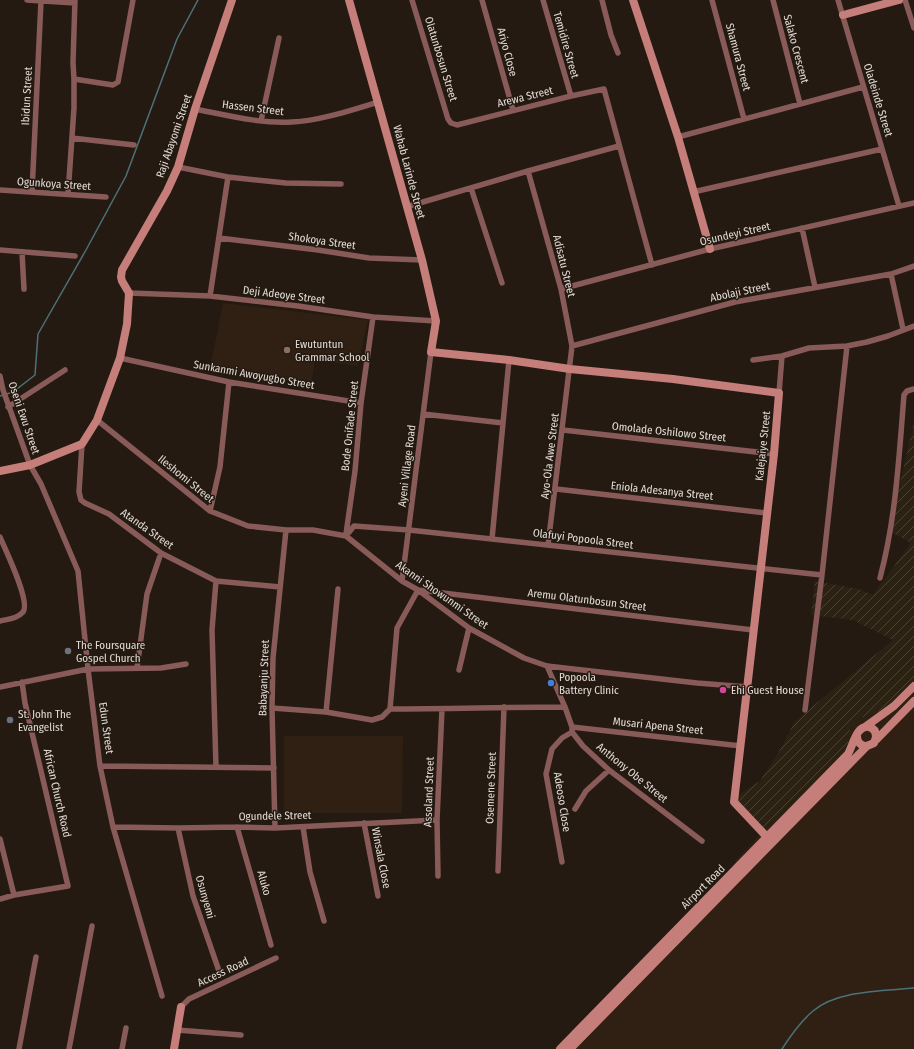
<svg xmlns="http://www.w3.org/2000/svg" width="914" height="1049" font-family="'Fira Sans Condensed',sans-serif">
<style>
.industrial{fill:url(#industrial-furrows)}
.built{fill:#2f2013}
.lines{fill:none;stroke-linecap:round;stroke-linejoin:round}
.stream{stroke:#4c7279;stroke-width:1.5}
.street{stroke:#885b58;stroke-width:5.5}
.secondary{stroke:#c67e7a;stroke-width:8}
.education-dot{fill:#8d6e63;stroke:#241a11;stroke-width:1.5}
.worship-dot{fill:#6b7280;stroke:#241a11;stroke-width:1.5}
.shop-dot{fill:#3f7fe0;stroke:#241a11;stroke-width:1.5}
.hotel-dot{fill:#d1479c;stroke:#241a11;stroke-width:1.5}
.labels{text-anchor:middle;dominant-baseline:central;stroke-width:3;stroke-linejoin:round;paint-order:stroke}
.street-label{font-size:11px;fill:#e2dbd5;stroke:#241a11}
.poi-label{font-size:11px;fill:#e2dbd5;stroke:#241a11;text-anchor:start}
</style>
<defs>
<pattern id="industrial-furrows" width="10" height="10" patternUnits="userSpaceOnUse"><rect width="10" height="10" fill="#2c2213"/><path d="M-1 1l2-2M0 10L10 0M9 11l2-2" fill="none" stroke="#4a4234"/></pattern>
</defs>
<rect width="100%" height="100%" fill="#241a11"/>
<path class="industrial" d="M 914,422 L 914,681 L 888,707 L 868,717 L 859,718 L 847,749 L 808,789 L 803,791 L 763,831 L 730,800 L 760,781 L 781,748 L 795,721 L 893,640 L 853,620 L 811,615 L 815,581 L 859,589 L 873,595 L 911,543 L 889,531 Z"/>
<path class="built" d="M 223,303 L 368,320 L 358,366 L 315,360 L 311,385 L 210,368 Z
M 914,681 L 914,1049 L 556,1049 L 735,864 L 736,860 L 755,840 L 803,791 L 808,789 L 847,750 L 850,729 L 859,718 L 868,717 L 888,707 Z
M 284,736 L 403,736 L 402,813 L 284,813 Z"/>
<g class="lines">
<path class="stream" d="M 0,396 L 13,392 L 35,375 L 38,334 L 86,250 L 126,176 L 177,39 L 198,0
M 782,1049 C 791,1035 801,1021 813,1011 C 837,990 884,991 914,988"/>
<path class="street" d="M 27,0 L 75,3
M 412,0 L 448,119 L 451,123 L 457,125 L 571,96 L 604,89 L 652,265
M 482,0 L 513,110
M 543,0 L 571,96
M 602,0 L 611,35 L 618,53
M 712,0 L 744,119
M 773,0 L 800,104
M 838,0 L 899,206
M 905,0 L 914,28
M 74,79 L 113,85 L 118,82 L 133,0
M 195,109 C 226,115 260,124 292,122 C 319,121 352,110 378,102
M 261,121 L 279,38
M 678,137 L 863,87
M 72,138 L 134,145
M 178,167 L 228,177 L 286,183 L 341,184
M 528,171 L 561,289 L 572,346 L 548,545
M 471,188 L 502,283
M 0,190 L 106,197
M 32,192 L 41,1
M 693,192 L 882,149
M 68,194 L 74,108 L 74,79 L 73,63 L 75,0
M 406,207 L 528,171 L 619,146
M 802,228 L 815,287
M 219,238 L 318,250 L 369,258 L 422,260
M 0,250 L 75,256
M 22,252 L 24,289
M 891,274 L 903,329
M 561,289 L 710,249 L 914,203
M 129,293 L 210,296 L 298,306 L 373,317 L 436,321
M 210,296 L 228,177
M 572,346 L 735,302 L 891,274 L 914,266
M 120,358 L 229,382 L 361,403
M 753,360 L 782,356
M 0,376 L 3,390 L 30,465 L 41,484 L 78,571 L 88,669 L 100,766 L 113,827 L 162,996
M 779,393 L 782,356 L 809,348 L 847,346 L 867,342 L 888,336 L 914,326
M 8,407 L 65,370
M 423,414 L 503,423
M 97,420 L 210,511 L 248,526 L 286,530 L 313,530 L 346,536 L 402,581 L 418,590 L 469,628 L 524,658 L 547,666 L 697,683 L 748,687
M 563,430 L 774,454
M 82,444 L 79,492 L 81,500 L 85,503 L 109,514 L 161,553 L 216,581 L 280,587
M 556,489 L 767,513
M 210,511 L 220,467 L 229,382
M 346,534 L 355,471 L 361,403 L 373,317
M 346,536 L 354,526 L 409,530 L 822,575
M 0,537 C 5,549 31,602 23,612 C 17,619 8,619 0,621
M 492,539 L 509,360
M 880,578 C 896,518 899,456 904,395 L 907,391 L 914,389
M 216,581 L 212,630 L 216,767
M 402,581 L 431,352
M 547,666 L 565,707 L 572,727 L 572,732 L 583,746 L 609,770 L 702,841
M 137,668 L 147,594 L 161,553
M 459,670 L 469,628
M 0,687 L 88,669 L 161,668 L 186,664
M 272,708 L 326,712 L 372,720 L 382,717 L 390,709 C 448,709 507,707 565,707
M 390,709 L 397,628 L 418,590 L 753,630
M 805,710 L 822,575 L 847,346
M 326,712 L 338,589
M 572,727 L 741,746
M 100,766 L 274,768
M 575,809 L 586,791 L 609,770
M 364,823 L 378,896
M 113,827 L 178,828 L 237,827 L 275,828 L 437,820
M 237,827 L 271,945
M 303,827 L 310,872 L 324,921
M 178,828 L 193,896 L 219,971
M 275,828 L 272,708 L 273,658 L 286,530
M 0,839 L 14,895
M 562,862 L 546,774 L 552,749 L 562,738 L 572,732
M 498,871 L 504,707
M 438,876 L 437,820 L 442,709
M 0,899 L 14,895 L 68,886 L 25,703 L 22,682
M 181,1007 L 189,999 L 276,958
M 177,1030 L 241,1035
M 19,1049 L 36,957
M 69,1049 L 92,926
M 122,1049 L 126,1028"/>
<path class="secondary" d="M 349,0 L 422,260 L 436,321 L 431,352 L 509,360 L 570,369 L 673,379 L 779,393 L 774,454 L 734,802 L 767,837
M 633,0 L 678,137 L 710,249
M 843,15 L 899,0
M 0,471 L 30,465 L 82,444 L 97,420 L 120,358 L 127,324 L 129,293 L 122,281 L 121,277 L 122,270 L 167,191 L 178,167 L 195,109 L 232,0
M 865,727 L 894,706 L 914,686
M 876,740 L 914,701
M 174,1049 L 181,1007
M 560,1049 L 848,754 C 853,745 857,724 869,727 C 874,728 876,732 876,737 L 874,743 L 867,746 C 861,746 857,743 857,736
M 570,1049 L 867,746"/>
</g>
<circle class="education-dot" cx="287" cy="350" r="4"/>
<g class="worship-dot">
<circle cx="68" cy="651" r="4"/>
<circle cx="10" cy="720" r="4"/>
</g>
<circle class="shop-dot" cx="551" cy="683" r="4"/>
<circle class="hotel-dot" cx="723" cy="690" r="4"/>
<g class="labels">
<g class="street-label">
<text transform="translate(566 45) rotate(74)">Temidire Street</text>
<text transform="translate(796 49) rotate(75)">Salako Crescent</text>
<text transform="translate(507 52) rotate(75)">Ariyo Close</text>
<text transform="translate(738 57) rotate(75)">Shamura Street</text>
<text transform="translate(441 59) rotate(73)">Olatunbosun Street</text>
<text transform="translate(27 96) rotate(-87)">Ibidun Street</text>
<text transform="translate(525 97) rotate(-14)">Arewa Street</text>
<text transform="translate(878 100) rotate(73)">Oladeinde Street</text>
<text transform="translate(253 108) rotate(7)">Hassen Street</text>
<text transform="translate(174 136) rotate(-71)">Raji Abayomi Street</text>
<text transform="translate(409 172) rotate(75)">Wahab Larinde Street</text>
<text transform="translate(54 184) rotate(4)">Ogunkoya Street</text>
<text transform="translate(735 234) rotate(-13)">Osundeyi Street</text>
<text transform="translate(322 241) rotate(8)">Shokoya Street</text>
<text transform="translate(564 266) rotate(76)">Adisatu Street</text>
<text transform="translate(740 292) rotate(-12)">Abolaji Street</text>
<text transform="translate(284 295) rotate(7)">Deji Adeoye Street</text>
<text transform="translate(254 375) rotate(10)">Sunkanmi Awoyugbo Street</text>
<text transform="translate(24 418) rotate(71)">Oseni Ewu Street</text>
<text transform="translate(350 426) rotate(-84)">Bode Onifade Street</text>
<text transform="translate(669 432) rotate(6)">Omolade Oshilowo Street</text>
<text transform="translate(763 446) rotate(-84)">Kalejaiye Street</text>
<text transform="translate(550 456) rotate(-83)">Ayo-Ola Awe Street</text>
<text transform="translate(407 466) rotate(-83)">Ayeni Village Road</text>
<text transform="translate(186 479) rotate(39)">Ileshomi Street</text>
<text transform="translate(662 491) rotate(6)">Eniola Adesanya Street</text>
<text transform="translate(147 529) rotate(35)">Atanda Street</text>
<text transform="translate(583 539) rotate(7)">Olafuyi Popoola Street</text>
<text transform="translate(442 595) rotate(35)">Akanni Showunmi Street</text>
<text transform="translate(587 600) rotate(7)">Aremu Olatunbosun Street</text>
<text transform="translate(264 678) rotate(-88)">Babayanju Street</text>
<text transform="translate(658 726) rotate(6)">Musari Apena Street</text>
<text transform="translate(106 728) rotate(82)">Edun Street</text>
<text transform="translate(632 773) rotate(39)">Anthony Obe Street</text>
<text transform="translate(491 788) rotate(-88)">Osemene Street</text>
<text transform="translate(429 792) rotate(-88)">Assoland Street</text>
<text transform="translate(57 793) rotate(77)">African Church Road</text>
<text transform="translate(562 802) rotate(81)">Adeoso Close</text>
<text transform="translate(275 816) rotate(-1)">Ogundele Street</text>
<text transform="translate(381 858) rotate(79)">Winsala Close</text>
<text transform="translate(264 883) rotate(74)">Aluko</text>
<text transform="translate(703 887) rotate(-45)">Airport Road</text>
<text transform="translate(205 897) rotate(74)">Osunyemi</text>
<text transform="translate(223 972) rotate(-25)">Access Road</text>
</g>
<g class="poi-label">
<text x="295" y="344">Ewutuntun<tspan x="295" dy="13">Grammar School</tspan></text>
<text x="76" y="645">The Foursquare<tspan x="76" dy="13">Gospel Church</tspan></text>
<text x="559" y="677">Popoola<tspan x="559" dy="13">Battery Clinic</tspan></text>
<text x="731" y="690">Ehi Guest House</text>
<text x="18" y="714">St. John The<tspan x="18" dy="13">Evangelist</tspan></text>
</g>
</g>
</svg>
